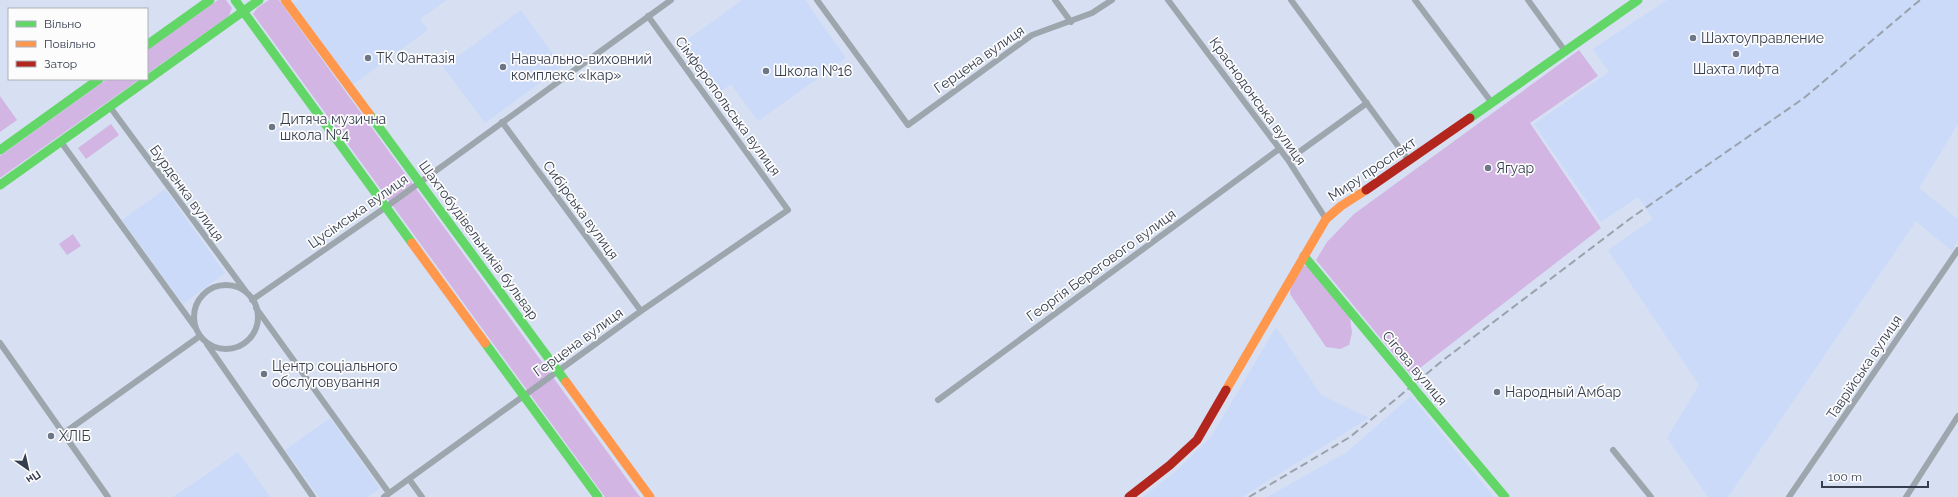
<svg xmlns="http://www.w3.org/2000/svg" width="1958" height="497" font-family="Raleway,sans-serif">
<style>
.built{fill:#cadaf8}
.green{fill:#d3b5e3}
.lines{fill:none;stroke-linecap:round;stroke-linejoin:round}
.street{stroke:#9da5ad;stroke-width:6}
.fast{stroke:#63d668;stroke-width:9}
.slow{stroke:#ff974d;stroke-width:9}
.jam{stroke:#b3261e;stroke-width:9}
.rail{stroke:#9aa3ac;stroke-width:2;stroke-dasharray:8 4;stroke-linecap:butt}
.fast-bridge{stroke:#63d668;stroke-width:9}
.poi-dot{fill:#6d7687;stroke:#fcfcfc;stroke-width:1.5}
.labels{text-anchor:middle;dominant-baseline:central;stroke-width:3.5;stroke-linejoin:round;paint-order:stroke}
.poi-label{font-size:14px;fill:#353d4e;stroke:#fcfcfc;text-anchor:start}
.street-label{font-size:14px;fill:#353d4e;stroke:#fcfcfc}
</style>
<rect width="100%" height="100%" fill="#d6e0f2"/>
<path class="built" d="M 298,0 L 447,0 L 420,19 L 428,30 L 351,86 L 292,4 Z
M 742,0 L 805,0 L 846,58 L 758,121 L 731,84 L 719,93 L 683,43 Z
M 1667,0 L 1958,0 L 1958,124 L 1919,188 L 1958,219 L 1958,241 L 1952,251 L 1916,221 L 1728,497 L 1708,497 L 1667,438 L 1699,385 L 1608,250 L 1653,219 L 1638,197 L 1601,222 L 1534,124 L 1609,72 L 1593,49 Z
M 521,10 L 562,67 L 485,123 L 443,67 Z
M 165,189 L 225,273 L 183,304 L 122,220 Z
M 1276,327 L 1321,395 L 1369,418 L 1242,497 L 1143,497 L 1176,471 L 1211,437 Z
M 1411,396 L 1494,497 L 1267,497 L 1347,452 Z
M 330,418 L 380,488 L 368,497 L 319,497 L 285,450 Z
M 238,452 L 270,497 L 173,497 L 207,474 Z"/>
<path class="green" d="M 218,0 L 226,0 L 232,8 L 229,16 L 147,74 L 147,50 Z
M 269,0 L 279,0 L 640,497 L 605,497 L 253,14 L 257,8 Z
M 1579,50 L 1598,76 L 1530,123 L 1601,228 L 1411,375 L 1316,260 L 1327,242 L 1354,214 Z
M 107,79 L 140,79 L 0,178 L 0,156 Z
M 0,96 L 17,120 L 0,132 Z
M 111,124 L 119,135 L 86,159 L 78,148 Z
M 73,234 L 81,246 L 67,255 L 59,244 Z
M 1312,265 L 1349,310 L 1352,333 L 1349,345 L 1340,349 L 1326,347 L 1290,294 L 1291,284 L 1303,266 Z"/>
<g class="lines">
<path class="street" d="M 817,0 L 908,125 L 1032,35 L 1092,13 L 1112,0
M 1055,0 L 1071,22
M 1168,0 L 1288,160 L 1326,219
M 1291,0 L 1409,161
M 1415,0 L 1492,103
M 1528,0 L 1565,51
M 110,107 L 247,293
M 502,122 L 641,311
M 61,142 L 195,327
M 1288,160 L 1367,103
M194 317a32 32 0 1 1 64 0a32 32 0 1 1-64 0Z
M 252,300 L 386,207 L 671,0
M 256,308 L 389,493
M 0,343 L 108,497
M 207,344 L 313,497
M 938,400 L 1279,149
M 64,433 L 200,336
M 1613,450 L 1651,497
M 409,479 L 422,497
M 384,497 L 641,311 L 788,210 L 648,16
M 1789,497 L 1958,250
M 1906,497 L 1958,416"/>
<path class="fast" d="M 235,0 L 412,243
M 147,45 L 210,0
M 370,115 L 566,382
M 1470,118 L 1638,0
M 0,150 L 99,79
M 0,185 L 259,0
M 1304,256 L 1404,376
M 485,343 L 598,497
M 1421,397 L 1505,497"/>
<path class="slow" d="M 285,0 L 370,115
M 412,243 L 485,343
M 566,382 L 650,497
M 1226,390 L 1326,219 L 1341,206 L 1366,190"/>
<path class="jam" d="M 1366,190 L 1470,118
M 1129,497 L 1170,465 L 1197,440 L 1226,390"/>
<path class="rail" d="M 1249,497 L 1350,437 L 1442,361 L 1631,218 L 1804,98 L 1920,0"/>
<path class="fast-bridge" d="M 1404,376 L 1421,397"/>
</g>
<g class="poi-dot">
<circle cx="1693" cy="38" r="4"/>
<circle cx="1736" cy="54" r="4"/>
<circle cx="368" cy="58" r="4"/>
<circle cx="503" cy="67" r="4"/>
<circle cx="766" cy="71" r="4"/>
<circle cx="272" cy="127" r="4"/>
<circle cx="1488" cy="168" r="4"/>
<circle cx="264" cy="374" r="4"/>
<circle cx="1497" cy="392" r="4"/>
<circle cx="51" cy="436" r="4"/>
</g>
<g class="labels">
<g class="poi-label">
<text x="1701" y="38">Шахтоуправление</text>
<text x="376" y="58">ТК Фантазія</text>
<text x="511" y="59">Навчально-виховний<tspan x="511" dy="16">комплекс «Ікар»</tspan></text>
<text x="1736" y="69" text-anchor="middle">Шахта лифта</text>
<text x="774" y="71">Школа №16</text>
<text x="280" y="119">Дитяча музична<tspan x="280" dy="16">школа №4</tspan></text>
<text x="1496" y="168">Ягуар</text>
<text x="272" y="366">Центр соціального<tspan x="272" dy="16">обслуговування</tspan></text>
<text x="1505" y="392">Народный Амбар</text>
<text x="59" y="436">ХЛІБ</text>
</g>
<g class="street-label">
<text transform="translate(979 59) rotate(-35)">Герцена вулиця</text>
<text transform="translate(1258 101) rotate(54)">Краснодонська вулиця</text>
<text transform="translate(728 106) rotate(54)">Сімферопольська вулиця</text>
<text transform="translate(1372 169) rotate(-34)">Миру проспект</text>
<text transform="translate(187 193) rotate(54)">Бурденка вулиця</text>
<text transform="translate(581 210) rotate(54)">Сибірська вулиця</text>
<text transform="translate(358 211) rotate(-35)">Цусімська вулиця</text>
<text transform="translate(479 240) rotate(54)">Шахтобудівельників бульвар</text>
<text transform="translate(1101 265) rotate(-36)">Георгія Берегового вулиця</text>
<text transform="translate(578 342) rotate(-36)">Герцена вулиця</text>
<text transform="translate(1864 367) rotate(-56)">Таврійська вулиця</text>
<text transform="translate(1415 368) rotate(50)">Сігова вулиця</text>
</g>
</g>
<rect x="8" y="8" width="140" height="72" fill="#fcfcfc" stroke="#acb0b6"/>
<rect x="16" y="21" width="20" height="6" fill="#63d668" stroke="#acb0b6"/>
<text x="44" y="28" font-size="12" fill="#353d4e">Вільно</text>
<rect x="16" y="41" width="20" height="6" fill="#ff974d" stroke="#acb0b6"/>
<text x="44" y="48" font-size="12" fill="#353d4e">Повільно</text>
<rect x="16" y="61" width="20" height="6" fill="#b3261e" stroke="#acb0b6"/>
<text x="44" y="68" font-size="12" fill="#353d4e">Затор</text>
<g transform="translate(28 469) rotate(146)" stroke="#fcfcfc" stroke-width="3" paint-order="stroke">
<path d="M0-3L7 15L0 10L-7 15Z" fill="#353d4e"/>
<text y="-6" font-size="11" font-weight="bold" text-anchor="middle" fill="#353d4e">Пн</text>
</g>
<path d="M1822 481v6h106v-6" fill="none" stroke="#353d4e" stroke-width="2"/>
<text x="1828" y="481" font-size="12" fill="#353d4e" stroke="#fcfcfc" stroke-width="3" paint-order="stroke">100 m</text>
</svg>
